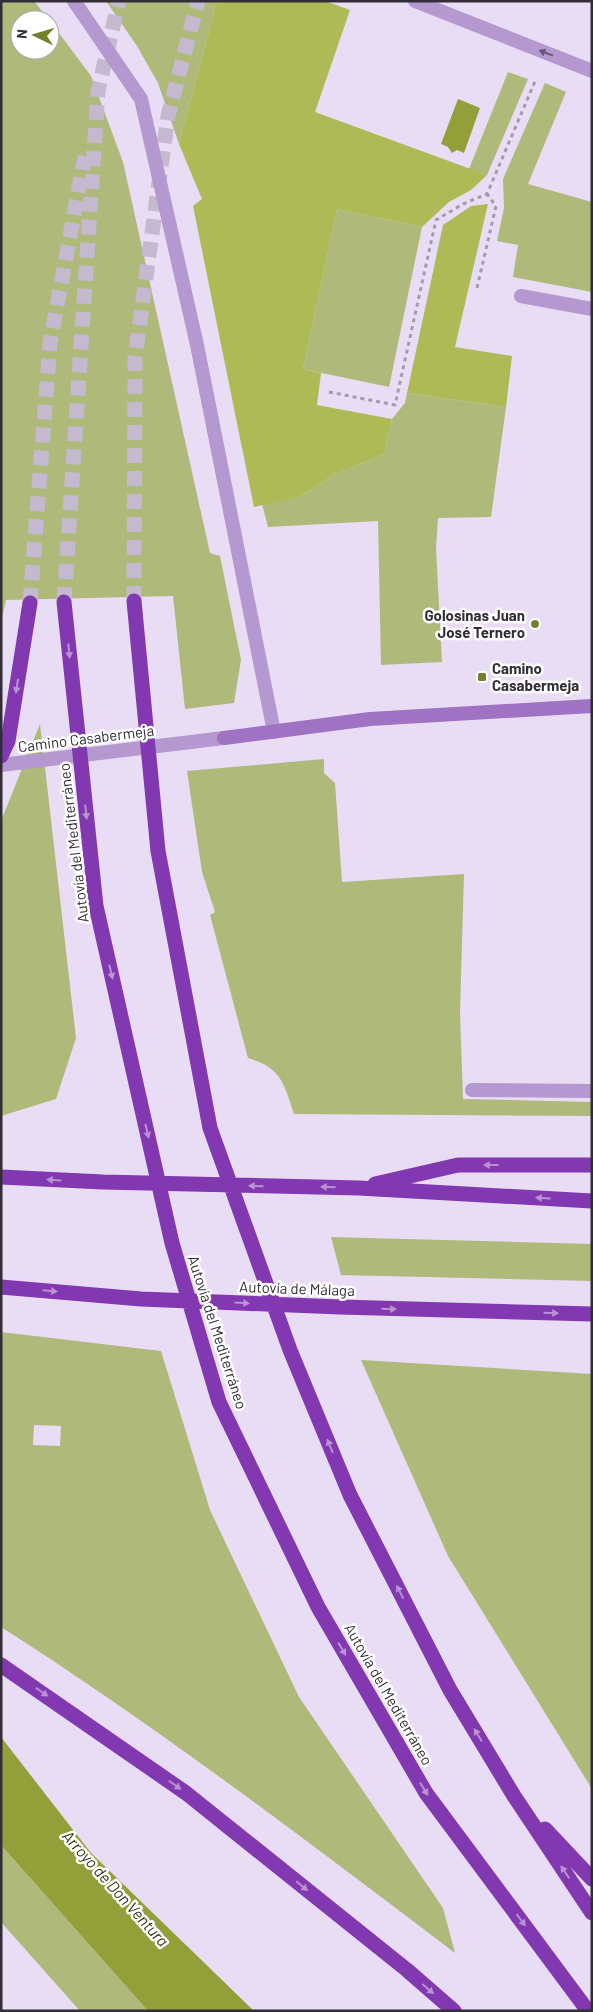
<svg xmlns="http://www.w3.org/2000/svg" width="593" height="2012" font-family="Barlow,sans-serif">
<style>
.green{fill:#afb97a;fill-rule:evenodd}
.forest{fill:#adba56}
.water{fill:#93a03a}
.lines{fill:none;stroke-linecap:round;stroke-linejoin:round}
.motorway-tunnel{stroke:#c4b9cf;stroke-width:15;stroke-dasharray:15 8;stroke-linecap:butt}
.path{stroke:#a49aae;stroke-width:3;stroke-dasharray:4 4;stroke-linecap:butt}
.service{stroke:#b598cf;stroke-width:14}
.minor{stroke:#b598cf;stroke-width:14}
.secondary{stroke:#9f72c3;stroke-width:14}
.motorway{stroke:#8138b1;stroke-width:15}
.oneway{fill:#665874}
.oneway2{fill:#ba92d4}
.poi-dot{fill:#75802c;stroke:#fff;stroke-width:2}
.labels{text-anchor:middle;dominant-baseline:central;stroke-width:5;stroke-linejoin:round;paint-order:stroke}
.poi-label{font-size:15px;font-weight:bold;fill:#322d37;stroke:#fff;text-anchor:end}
.street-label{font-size:15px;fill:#322d37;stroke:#fff}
.water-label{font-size:16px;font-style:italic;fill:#34390e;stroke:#fff}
</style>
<rect width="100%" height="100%" fill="#e9dcf5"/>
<path class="green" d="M 1,1 L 34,1 L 49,20 L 20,20 L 20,50 L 50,50 L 50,21 L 91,76 L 123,162 L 210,553 L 220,556 L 241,660 L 234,703 L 185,709 L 173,596 L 6,600 L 1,622 Z
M 106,1 L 217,1 L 179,144 L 158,83 L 137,46 Z
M 508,72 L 528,79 L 487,175 L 469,169 Z
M 545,83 L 566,92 L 528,184 L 592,202 L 592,292 L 513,277 L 518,245 L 497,241 L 504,208 L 503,179 Z
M 337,209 L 422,227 L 389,387 L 303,369 Z
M 407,393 L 506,407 L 491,517 L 438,518 L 436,548 L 442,662 L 381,665 L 378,521 L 268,527 L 262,504 L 299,497 L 335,474 L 384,454 L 392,419 L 405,403 Z
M 40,724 L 76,1038 L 56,1099 L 1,1116 L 1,821 Z
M 324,759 L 324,773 L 335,783 L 342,882 L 464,874 L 460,1012 L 463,1099 L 592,1102 L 592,1116 L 294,1114 C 284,1084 282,1068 248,1058 L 210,915 L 215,912 L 202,872 L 187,771 Z
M 331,1237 L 592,1244 L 592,1281 L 341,1275 Z
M 1,1332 L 161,1351 L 210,1510 L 299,1697 L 443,1908 L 455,1953 C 307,1841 158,1727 1,1627 ZM 34,1425 L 61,1426 L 60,1446 L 33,1445 Z
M 361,1360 L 592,1374 L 592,1789 L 448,1556 Z
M 1,1845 L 148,2011 L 80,2011 L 1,1922 Z"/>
<path class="forest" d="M 217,1 L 325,1 L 350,10 L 315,112 L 487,175 L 471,190 L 449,202 L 422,227 L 337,209 L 303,369 L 321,373 L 317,405 L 392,419 L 384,454 L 335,474 L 299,497 L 254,507 L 193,206 L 202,199 L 179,144 Z
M 488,204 L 455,347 L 512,356 L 506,407 L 407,393 L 443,225 L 471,206 Z"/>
<path class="water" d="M 458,99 L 480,108 L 464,153 L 457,150 L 452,153 L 448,147 L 441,144 Z
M 1,1737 L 91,1853 L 254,2011 L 148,2011 L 1,1845 Z"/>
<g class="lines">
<path class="motorway-tunnel" d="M 134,601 L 135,358 L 168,116 L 198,1
M 64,602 L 98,91 L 119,1
M 30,603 L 50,343 L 85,156"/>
<path class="path" d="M 477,288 L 496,206 L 487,194
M 329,392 L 395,405 L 436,220 L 463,204 L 487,194 L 536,79"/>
<path class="service" d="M 74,1 L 141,99 L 197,345 L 274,732"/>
<path class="minor" d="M 415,1 L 592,71
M 521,296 L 592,309
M 1,765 L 224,738
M 472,1090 L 592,1091"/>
<path class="secondary" d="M 224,738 L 370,719 L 592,706"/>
<path class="motorway" d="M 134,601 L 158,851 L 210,1128 L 290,1350 L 350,1495 L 450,1690 L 514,1796 L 592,1913
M 64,602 L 96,906 L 172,1243 L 219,1402 L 318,1607 L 426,1793 L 588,2011
M 1,756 L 8,741 L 30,603
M 1,1177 L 103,1182 L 359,1188 L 592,1201
M 375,1184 L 458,1165 L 592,1165
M 1,1287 L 141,1299 L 340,1307 L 592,1314
M 1,1665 L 186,1793 L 407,1970 L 454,2011
M 545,1829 L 592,1879"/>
</g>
<defs><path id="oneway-solid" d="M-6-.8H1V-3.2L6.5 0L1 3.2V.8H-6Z" transform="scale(1.25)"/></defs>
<use class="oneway" href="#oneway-solid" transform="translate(546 53) rotate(-159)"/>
<g class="oneway2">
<use href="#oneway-solid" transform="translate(69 651) rotate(84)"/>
<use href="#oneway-solid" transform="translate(17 686) rotate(99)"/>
<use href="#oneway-solid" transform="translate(86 812) rotate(84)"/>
<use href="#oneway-solid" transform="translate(111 972) rotate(77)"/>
<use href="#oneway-solid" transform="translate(147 1131) rotate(77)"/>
<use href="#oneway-solid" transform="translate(491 1165) rotate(-180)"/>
<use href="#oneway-solid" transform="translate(54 1180) rotate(-177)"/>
<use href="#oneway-solid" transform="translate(256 1186) rotate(-179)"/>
<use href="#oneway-solid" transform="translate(328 1187) rotate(-179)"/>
<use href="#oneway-solid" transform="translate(543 1198) rotate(-176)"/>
<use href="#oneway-solid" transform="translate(50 1291) rotate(5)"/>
<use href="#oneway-solid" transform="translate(242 1303) rotate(3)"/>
<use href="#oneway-solid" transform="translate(389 1309) rotate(1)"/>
<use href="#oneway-solid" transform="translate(551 1313) rotate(1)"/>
<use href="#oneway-solid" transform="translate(330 1446) rotate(-112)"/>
<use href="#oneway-solid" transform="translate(400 1592) rotate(-117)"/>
<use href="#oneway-solid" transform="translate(342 1649) rotate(60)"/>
<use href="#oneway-solid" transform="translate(42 1692) rotate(35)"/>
<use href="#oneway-solid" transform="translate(478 1735) rotate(-121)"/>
<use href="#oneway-solid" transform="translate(175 1785) rotate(35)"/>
<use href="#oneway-solid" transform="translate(424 1789) rotate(58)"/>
<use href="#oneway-solid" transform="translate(565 1872) rotate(-124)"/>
<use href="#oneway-solid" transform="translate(302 1886) rotate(39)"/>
<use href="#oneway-solid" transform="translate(521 1920) rotate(53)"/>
<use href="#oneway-solid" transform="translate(428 1989) rotate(41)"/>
</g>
<g class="poi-dot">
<circle cx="535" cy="624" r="5"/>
<rect x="477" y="672" width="10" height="10" rx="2.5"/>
</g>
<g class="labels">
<g class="poi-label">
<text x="525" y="615">Golosinas Juan<tspan x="525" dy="17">José Ternero</tspan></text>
<text x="492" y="668" text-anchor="start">Camino<tspan x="492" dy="17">Casabermeja</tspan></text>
</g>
<g class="street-label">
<text transform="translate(86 738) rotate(-7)">Camino Casabermeja</text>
<text transform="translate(73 843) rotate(-97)">Autovía del Mediterráneo</text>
<text transform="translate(297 1288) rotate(2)">Autovía de Málaga</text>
<text transform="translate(218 1332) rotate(72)">Autovía del Mediterráneo</text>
<text transform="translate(389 1694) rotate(60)">Autovía del Mediterráneo</text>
</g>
<g class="water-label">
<text transform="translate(116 1888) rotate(48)">Arroyo de Don Ventura</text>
</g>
</g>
<rect width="593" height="2012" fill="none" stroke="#322d37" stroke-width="5"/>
<g transform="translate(35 35) rotate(275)"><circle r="24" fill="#ffffff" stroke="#adabaf"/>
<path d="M0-4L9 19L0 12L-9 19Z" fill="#75802c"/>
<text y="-8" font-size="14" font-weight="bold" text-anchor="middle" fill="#322d37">N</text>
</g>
</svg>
